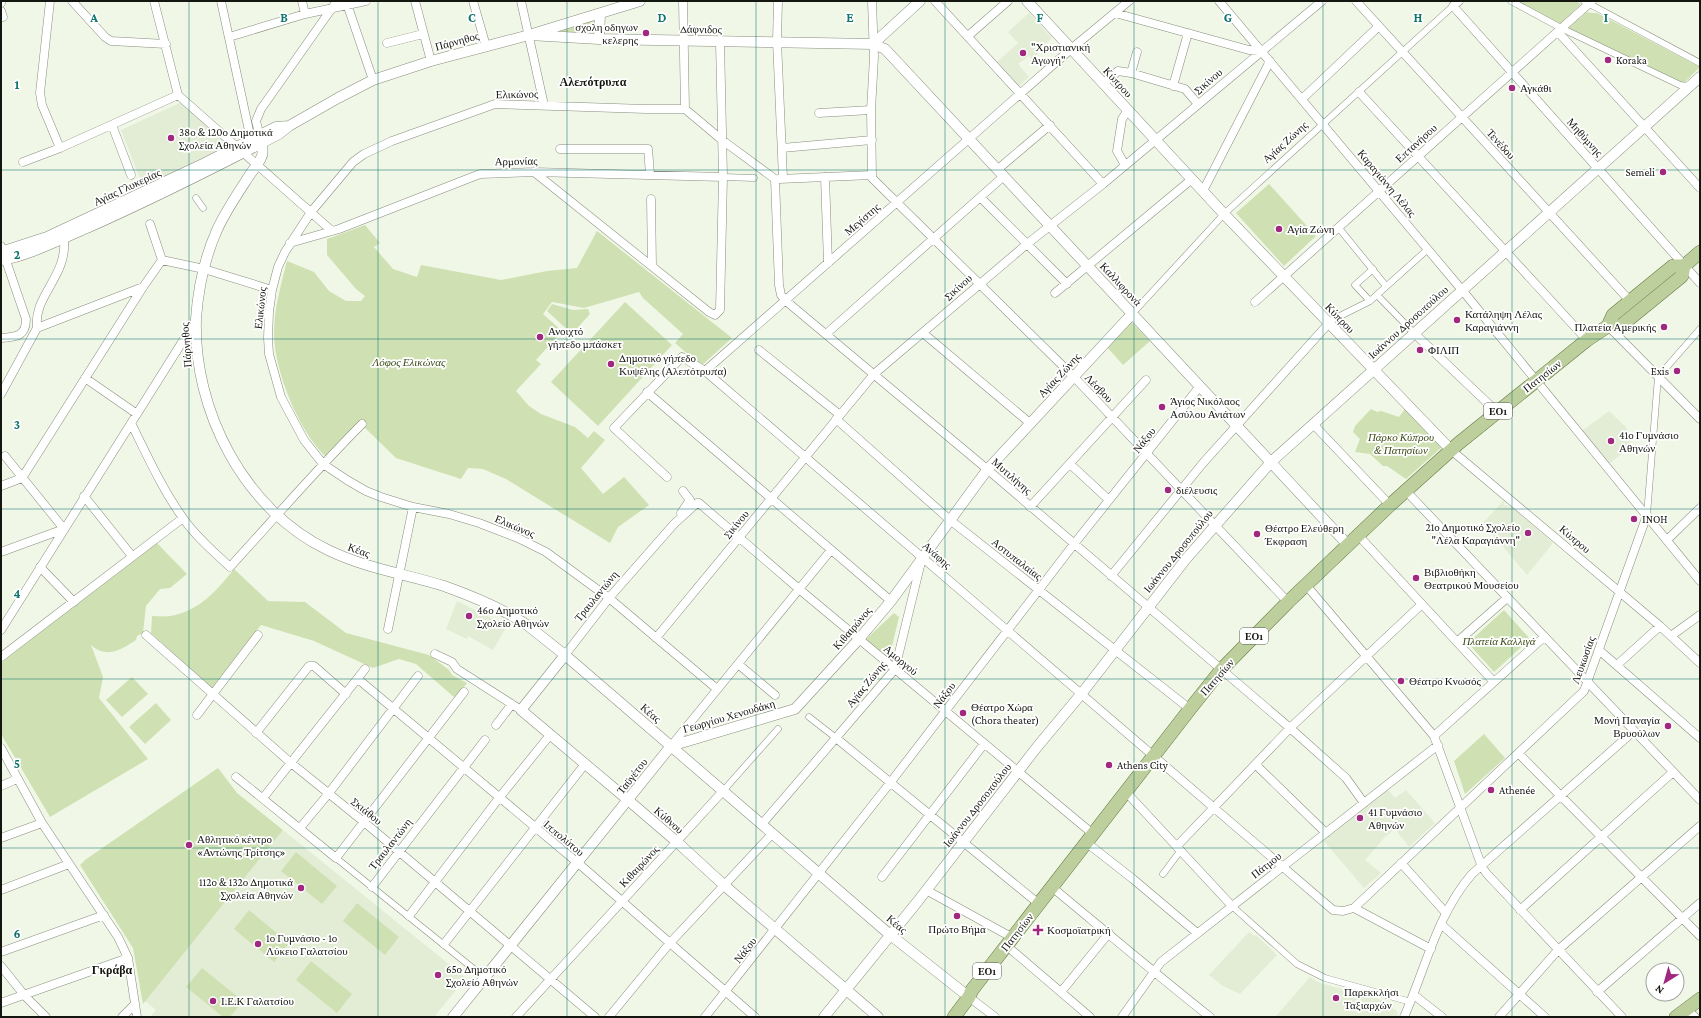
<svg xmlns="http://www.w3.org/2000/svg" width="1701" height="1018" font-family="'Crimson Pro',serif">
<style>
.built{fill:#e3edd5}
.green{fill:#cfe1b3}
.lines{fill:none;stroke-linecap:round;stroke-linejoin:round}
.pedestrian-casing{stroke:#888e7f;stroke-width:7}
.minor-casing{stroke:#888e7f;stroke-width:9}
.tertiary-casing{stroke:#888e7f;stroke-width:11}
.primary-casing{stroke:#667942;stroke-width:14}
.pedestrian{stroke:#fff;stroke-width:6}
.minor{stroke:#fff;stroke-width:8}
.tertiary{stroke:#fff;stroke-width:10}
.primary{stroke:#becf9e;stroke-width:13}
.grid{fill:none;stroke:#0f766e;stroke-width:1;stroke-opacity:0.55}
.poi-dot{fill:#a1287f;stroke:#fff;stroke-width:1.5}
.labels{text-anchor:middle;dominant-baseline:central;stroke-width:3.5;stroke-linejoin:round;paint-order:stroke}
.shield{fill:#fff;stroke:#5a5c58;stroke-width:1}
.shield-label{font-size:10px;font-weight:bold;fill:#141610}
.poi-label{font-size:11px;fill:#141610;stroke:#fff;text-anchor:start}
.street-label{font-size:11px;fill:#141610;stroke:#fff}
.park-label{font-size:11px;font-style:italic;fill:#3a4b16;stroke:#fff}
.neighbourhood-label{font-size:12px;font-weight:bold;fill:#141610;stroke:#fff}
.grid-label{font-size:13px;text-anchor:middle;font-weight:bold;fill:#0f766e;stroke:#fff;stroke-width:3.5;stroke-linejoin:round;paint-order:stroke}
</style>
<rect width="100%" height="100%" fill="#f0f7e6"/>
<path class="built" d="M 1029,13 L 1052,38 L 1043,46 L 1045,48 L 1032,59 L 1029,56 L 1018,64 L 1029,77 L 1019,86 L 997,62 L 1018,43 L 1008,32 Z
M 182,102 L 226,146 L 144,189 L 121,130 Z
M 1609,411 L 1626,427 L 1631,435 L 1630,447 L 1609,464 L 1582,431 Z
M 1505,499 L 1504,505 L 1516,509 L 1541,530 L 1540,532 L 1548,537 L 1548,539 L 1553,543 L 1527,575 L 1483,523 Z
M 457,601 L 507,626 L 493,650 L 468,636 L 467,639 L 446,629 Z
M 1387,789 L 1395,798 L 1406,790 L 1435,823 L 1409,847 L 1395,829 L 1384,838 L 1365,860 L 1381,873 L 1364,888 L 1322,839 Z
M 283,830 L 466,978 L 434,1017 L 150,1017 L 156,1010 L 145,1001 Z
M 1249,932 L 1254,936 L 1256,935 L 1277,955 L 1240,994 L 1223,986 L 1209,975 Z
M 1310,977 L 1320,983 L 1379,999 L 1397,1011 L 1398,1017 L 1275,1017 Z"/>
<path class="green" d="M 1517,1 L 1576,1 L 1581,4 L 1560,24 Z
M 1587,12 L 1592,13 L 1597,13 L 1700,67 L 1682,85 L 1567,29 Z
M 598,18 L 598,36 L 558,35 L 557,31 Z
M 1269,184 L 1316,236 L 1284,266 L 1236,213 Z
M 365,225 L 380,243 L 374,247 L 393,269 L 417,277 L 421,265 L 501,280 L 547,271 L 577,268 L 597,231 L 732,338 L 702,365 L 699,364 L 675,343 L 683,334 L 643,298 L 639,292 L 584,308 L 552,302 L 543,314 L 562,331 L 536,360 L 541,364 L 516,391 L 529,406 L 541,414 L 575,427 L 588,438 L 594,431 L 605,440 L 581,468 L 603,494 L 624,477 L 649,505 L 618,527 L 610,543 L 506,479 L 483,469 L 468,468 L 461,479 L 396,458 L 363,426 L 331,461 C 301,438 274,371 274,333 C 274,308 281,285 287,261 L 314,272 L 329,291 L 346,301 L 361,301 L 365,296 L 356,289 L 327,255 L 327,239 Z
M 625,302 L 672,345 L 598,426 L 551,382 Z
M 552,304 L 573,310 L 588,309 L 590,314 L 572,334 L 547,311 Z
M 1129,320 L 1150,341 L 1123,365 L 1106,346 Z
M 1371,409 L 1377,412 L 1381,411 L 1399,417 L 1405,409 L 1442,447 L 1406,479 L 1387,466 L 1383,466 L 1370,454 L 1355,452 L 1360,439 L 1353,432 L 1355,426 Z
M 155,541 L 187,574 L 170,588 L 160,589 L 146,606 L 143,633 L 137,636 L 136,640 C 121,650 106,659 91,645 L 103,677 L 99,698 L 148,759 L 50,817 L 1,734 L 1,663 Z
M 234,569 L 268,601 L 305,602 L 346,633 L 429,655 L 449,670 L 452,675 L 467,683 L 455,698 L 416,664 L 399,659 L 373,668 L 314,641 L 261,625 L 212,688 L 151,633 L 152,616 C 158,616 165,617 170,616 C 200,611 217,590 234,569 Z
M 1504,610 L 1530,639 L 1494,672 L 1468,643 Z
M 894,613 L 899,617 L 888,663 L 863,642 Z
M 132,677 L 148,694 L 122,717 L 106,700 Z
M 156,703 L 171,720 L 145,744 L 129,727 Z
M 1484,734 L 1505,758 L 1465,794 L 1454,761 Z
M 218,768 L 237,793 L 283,830 L 143,1004 L 133,948 L 80,865 L 85,860 Z
M 296,852 L 337,886 L 322,904 L 281,871 Z
M 357,903 L 399,937 L 385,955 L 343,921 Z
M 249,910 L 289,943 L 274,962 L 234,929 Z
M 311,961 L 352,994 L 337,1013 L 296,980 Z
M 202,968 L 243,1001 L 230,1017 L 223,1017 L 186,987 Z"/>
<g class="lines">
<g class="pedestrian-casing">
<path id="pedestrian" d="M 1511,1 L 1561,28 L 1680,85 L 1689,86
M 1584,1 L 1700,63
M 723,177 L 754,178
M 196,198 L 203,208
M 1338,227 L 1386,286
M 1377,295 L 1414,333
M 1370,301 L 1355,285 L 1373,269
M 1132,314 L 1224,214 L 1453,6
M 1329,323 L 1332,320 L 1370,301 L 1428,249
M 1647,515 L 1658,377 L 1700,329
M 809,717 L 836,738
M 723,791 L 778,729
M 336,858 L 485,978
M 1163,874 L 1181,850
M 1232,906 L 1297,964 L 1325,978 L 1411,1002"/>
</g>
<g class="minor-casing">
<path id="minor" d="M 50,1 L 40,93 L 42,105 L 60,148
M 72,1 L 105,37 L 111,41 L 166,44
M 154,1 L 178,95 L 332,231
M 221,1 L 251,140
M 302,1 L 305,14
M 415,1 L 431,61
M 473,1 L 486,46
M 521,1 L 544,105
M 683,1 L 685,109
M 778,1 L 777,41 L 783,178
M 872,1 L 874,57 L 871,110 L 872,178 L 1074,377 L 1288,602
M 935,1 L 1103,184
M 1219,1 L 1467,296 L 1700,581
M 1356,1 L 1630,301
M 1459,1 L 1453,6 L 1700,283
M 1,3 L 1,1
M 347,4 L 373,80
M 1,11 L 3,17
M 1115,13 L 1249,50 L 1262,51
M 1558,32 L 1700,188
M 968,36 L 1008,1
M 229,37 L 305,14 L 366,1
M 387,43 L 423,34
M 1131,73 L 1137,52
M 1103,84 L 1118,71 L 1131,73 L 1185,89 L 1198,104
M 1173,86 L 1188,33
M 1359,92 L 1587,340
M 1302,99 L 1379,26
M 819,113 L 871,110
M 112,125 L 131,175
M 261,141 L 256,121 L 261,109 L 337,1
M 782,148 L 872,140
M 560,149 L 648,149 L 650,174
M 23,162 L 60,148 L 178,95
M 1125,165 L 1117,151 L 1122,119 L 1128,110
M 998,169 L 1050,125
M 534,172 L 709,312 L 715,315 L 720,310 L 723,177 L 720,42
M 825,177 L 828,263
M 775,179 L 779,285 L 781,295 L 786,301 L 981,464 L 1290,728 L 1346,778 L 1364,803
M 779,179 L 872,175
M 1203,191 L 1270,61
M 981,198 L 1067,284
M 651,199 L 652,266
M 150,224 L 162,260
M 290,243 L 339,229 L 480,174 L 534,172 L 723,177
M 1,246 L 26,319 C 26,336 17,337 1,338
M 162,260 L 204,269 L 272,290
M 1055,293 L 1192,179
M 1255,302 L 1592,1
M 1608,326 L 1700,419
M 37,328 C 33,295 68,277 64,238
M 923,333 L 1031,424
M 1414,333 L 1497,412
M 826,334 L 1004,176
M 759,350 L 840,415
M 705,371 L 1071,49 L 1129,1
M 85,378 L 137,414
M 647,392 L 891,601
M 1,394 L 37,328 L 143,287
M 836,419 L 950,520 L 1190,709
M 131,423 C 147,455 162,489 183,518 C 196,537 214,552 230,567 C 274,519 316,470 362,424
M 1313,424 L 1390,505
M 1451,450 L 1660,626 L 1700,663
M 1070,464 L 1109,500
M 667,477 L 614,428 L 682,357 L 705,371 L 1333,910 L 1343,911 L 1354,908 L 1431,949
M 22,478 L 143,287 L 162,260
M 1,486 L 22,478
M 1406,491 L 1700,800
M 84,496 L 132,556
M 1030,507 L 1146,380
M 681,513 L 690,500 L 683,491
M 1358,535 L 1494,682
M 1667,540 L 1700,508
M 1,552 L 64,529 L 5,456
M 40,567 L 74,602
M 1111,576 L 1203,463 L 1329,323
M 1306,585 L 1434,736 L 1482,867 L 1487,874 L 1622,1017
M 388,629 L 413,507
M 1,630 L 196,320
M 146,635 L 291,763 L 364,822 L 595,1017
M 1671,636 L 1700,615
M 656,638 L 874,374 L 1027,244 L 1103,184 L 1322,1
M 1457,642 L 1507,598
M 1599,650 L 1700,738
M 435,654 L 452,662 L 457,669 L 521,710
M 565,655 L 609,598 L 674,524 L 697,503 L 699,503 L 799,589 L 1093,834
M 1,657 L 183,518
M 738,664 L 775,695
M 1617,665 L 1660,626
M 358,679 L 578,863 L 755,1017
M 717,689 L 609,598 L 546,552 L 518,538 L 479,523 L 449,514 L 413,507 L 381,497 L 366,491 L 347,480 L 323,464 L 304,440 L 281,397 L 269,354 L 268,338 L 269,312 L 272,290 L 278,267 L 285,252 L 311,212 L 353,162 L 364,154 L 392,141 L 495,104 L 646,109 L 685,109 L 722,140 L 775,179
M 197,715 L 258,635
M 496,725 L 512,704
M 256,733 L 309,666 L 314,666 L 346,694
M 1434,736 L 1544,637
M 836,738 L 1039,904
M 671,746 L 831,550
M 1,748 L 42,823 L 118,937 L 128,958 L 137,1017
M 1519,754 L 1700,936
M 1256,765 L 1326,833
M 236,777 L 336,858 L 464,692
M 1,786 L 17,779
M 1126,792 L 1232,906
M 263,798 L 365,669
M 762,824 L 895,669 L 921,562
M 300,828 L 329,793 L 418,676
M 1,838 L 42,823
M 1087,843 L 1133,879 L 1197,933
M 1177,846 L 1290,728 L 1422,604
M 1401,863 L 1446,913
M 882,877 L 984,744
M 372,887 L 485,740
M 1053,888 C 1105,931 1157,975 1210,1017
M 1,890 L 69,864
M 926,890 L 1013,938
M 1354,908 L 1584,691 L 1647,515
M 1520,910 L 1673,772
M 409,916 L 499,798 L 550,735
M 1442,925 L 1545,1017
M 444,944 L 585,764
M 1007,946 L 1090,1017
M 1,952 L 104,915
M 1,966 L 25,996 L 46,1017
M 1061,992 L 1109,933
M 1597,992 L 1700,903
M 1414,995 L 1442,1017
M 969,997 L 995,1017
M 1,1003 L 128,958
M 1687,1009 L 1695,1017
M 122,1017 L 135,1004
M 516,1017 L 723,791
M 609,1017 L 669,944 L 773,833
M 705,1017 L 890,783 L 1074,544 L 1200,386
M 1122,1017 L 1161,962 L 1438,745
M 1404,1017 C 1425,970 1437,914 1472,874 L 1634,731
M 1499,1017 L 1558,950 L 1700,826"/>
</g>
<g class="tertiary-casing">
<path id="tertiary" d="M 1027,1 L 1224,214 L 1451,450
M 529,35 L 599,39 L 873,44 L 885,49 L 1348,545
M 599,39 L 600,14
M 873,44 L 920,1
M 262,144 C 262,148 264,153 261,158 C 258,164 253,170 249,176 C 238,193 225,212 217,230 C 205,257 198,289 196,319 C 193,410 244,510 328,550 C 365,568 405,574 444,586 C 472,596 502,608 527,625 C 540,635 552,645 565,655 L 888,933 L 969,997
M 1,252 L 47,237 L 205,163 L 276,127 L 289,126
M 1,260 C 26,257 63,238 87,228 C 152,199 216,167 279,134 L 289,126 L 338,98 L 373,80 L 431,61 L 529,35 L 640,1
M 565,655 L 521,710 L 628,800 L 677,842 L 725,886 L 878,1017
M 671,746 L 795,709 L 859,639 L 891,601 L 987,470 L 1132,314
M 453,1017 L 671,746
M 824,1017 L 918,901 L 1037,747 L 1082,693 L 1186,559 L 1271,462 L 1700,77"/>
</g>
<g class="primary-casing">
<path id="primary" d="M 1608,326 L 1613,315 L 1673,266 L 1684,266
M 954,1017 L 969,997 L 972,990 L 1190,709 L 1221,670 L 1288,602 L 1390,505 L 1459,443 L 1587,340 L 1608,326 L 1621,326 L 1628,320 L 1682,276 L 1684,266 L 1700,252
M 1676,1017 L 1700,999"/>
</g>
<use href="#pedestrian" class="pedestrian"/>
<use href="#minor" class="minor"/>
<use href="#tertiary" class="tertiary"/>
<use href="#primary" class="primary"/>
</g>
<path class="grid" d="M 189,1 L 189,1017M 378,1 L 378,1017M 567,1 L 567,1017M 756,1 L 756,1017M 945,1 L 945,1017M 1134,1 L 1134,1017M 1323,1 L 1323,1017M 1512,1 L 1512,1017M 1,170 L 1700,170M 1,339 L 1700,339M 1,509 L 1700,509M 1,679 L 1700,679M 1,848 L 1700,848"/>
<g class="poi-dot">
<circle cx="646" cy="33" r="4"/>
<circle cx="1023" cy="53" r="4"/>
<circle cx="1608" cy="60" r="4"/>
<circle cx="1512" cy="88" r="4"/>
<circle cx="171" cy="138" r="4"/>
<circle cx="1663" cy="172" r="4"/>
<circle cx="1279" cy="229" r="4"/>
<circle cx="1457" cy="320" r="4"/>
<circle cx="1664" cy="327" r="4"/>
<circle cx="540" cy="337" r="4"/>
<circle cx="1420" cy="350" r="4"/>
<circle cx="611" cy="364" r="4"/>
<circle cx="1677" cy="371" r="4"/>
<circle cx="1162" cy="407" r="4"/>
<circle cx="1611" cy="441" r="4"/>
<circle cx="1168" cy="490" r="4"/>
<circle cx="1634" cy="519" r="4"/>
<circle cx="1528" cy="533" r="4"/>
<circle cx="1257" cy="534" r="4"/>
<circle cx="1416" cy="578" r="4"/>
<circle cx="469" cy="616" r="4"/>
<circle cx="1401" cy="681" r="4"/>
<circle cx="963" cy="713" r="4"/>
<circle cx="1668" cy="726" r="4"/>
<circle cx="1109" cy="765" r="4"/>
<circle cx="1491" cy="790" r="4"/>
<circle cx="1360" cy="818" r="4"/>
<circle cx="189" cy="845" r="4"/>
<circle cx="301" cy="888" r="4"/>
<circle cx="957" cy="916" r="4"/>
<path d="M1036 924h4v4h4v4h-4v4h-4v-4h-4v-4h4z"/>
<circle cx="258" cy="944" r="4"/>
<circle cx="438" cy="975" r="4"/>
<circle cx="1336" cy="998" r="4"/>
<circle cx="213" cy="1001" r="4"/>
</g>
<g class="labels">
<g class="shield">
<rect x="1484" y="403" width="28" height="16" rx="3"/>
<rect x="1240" y="628" width="28" height="16" rx="3"/>
<rect x="973" y="963" width="28" height="16" rx="3"/>
</g>
<g class="shield-label">
<text x="1498" y="411">ΕΟ1</text>
<text x="1254" y="636">ΕΟ1</text>
<text x="987" y="971">ΕΟ1</text>
</g>
<g class="poi-label">
<text x="638" y="27" text-anchor="end">σχολη οδηγων<tspan x="638" dy="13">κελερης</tspan></text>
<text x="1031" y="47">"Χριστιανική<tspan x="1031" dy="13">Αγωγή"</tspan></text>
<text x="1616" y="60">Koraka</text>
<text x="1520" y="88">Αγκάθι</text>
<text x="179" y="132">38ο &amp; 120ο Δημοτικά<tspan x="179" dy="13">Σχολεία Αθηνών</tspan></text>
<text x="1655" y="172" text-anchor="end">Semeli</text>
<text x="1287" y="229">Αγία Ζώνη</text>
<text x="1465" y="314">Κατάληψη Λέλας<tspan x="1465" dy="13">Καραγιάννη</tspan></text>
<text x="1656" y="327" text-anchor="end">Πλατεία Αμερικής</text>
<text x="548" y="331">Ανοιχτό<tspan x="548" dy="13">γήπεδο μπάσκετ</tspan></text>
<text x="1428" y="350">ΦΙΛΙΠ</text>
<text x="619" y="358">Δημοτικό γήπεδο<tspan x="619" dy="13">Κυψέλης (Αλεπότρυπα)</tspan></text>
<text x="1669" y="371" text-anchor="end">Exis</text>
<text x="1170" y="401">Άγιος Νικόλαος<tspan x="1170" dy="13">Ασύλου Ανιάτων</tspan></text>
<text x="1619" y="435">41ο Γυμνάσιο<tspan x="1619" dy="13">Αθηνών</tspan></text>
<text x="1176" y="490">διέλευσις</text>
<text x="1642" y="519">ΙNOH</text>
<text x="1520" y="527" text-anchor="end">21ο Δημοτικό Σχολείο<tspan x="1520" dy="13">"Λέλα Καραγιάννη"</tspan></text>
<text x="1265" y="528">Θέατρο Ελεύθερη<tspan x="1265" dy="13">Έκφραση</tspan></text>
<text x="1424" y="572">Βιβλιοθήκη<tspan x="1424" dy="13">Θεατρικού Μουσείου</tspan></text>
<text x="477" y="610">46ο Δημοτικό<tspan x="477" dy="13">Σχολείο Αθηνών</tspan></text>
<text x="1409" y="681">Θέατρο Κνωσός</text>
<text x="971" y="707">Θέατρο Χώρα<tspan x="971" dy="13">(Chora theater)</tspan></text>
<text x="1660" y="720" text-anchor="end">Μονή Παναγία<tspan x="1660" dy="13">Βρυούλων</tspan></text>
<text x="1117" y="765">Athens City</text>
<text x="1499" y="790">Athenée</text>
<text x="1368" y="812">41 Γυμνάσιο<tspan x="1368" dy="13">Αθηνών</tspan></text>
<text x="197" y="839">Αθλητικό κέντρο<tspan x="197" dy="13">«Αντώνης Τρίτσης»</tspan></text>
<text x="293" y="882" text-anchor="end">112ο &amp; 132ο Δημοτικά<tspan x="293" dy="13">Σχολεία Αθηνών</tspan></text>
<text x="957" y="929" text-anchor="middle">Πρώτο Βήμα</text>
<text x="1047" y="930">Κοσμοϊατρική</text>
<text x="266" y="938">1ο Γυμνάσιο - 1ο<tspan x="266" dy="13">Λύκειο Γαλατσίου</tspan></text>
<text x="446" y="969">65ο Δημοτικό<tspan x="446" dy="13">Σχολείο Αθηνών</tspan></text>
<text x="1344" y="992">Παρεκκλήσι<tspan x="1344" dy="13">Ταξιαρχών</tspan></text>
<text x="221" y="1001">Ι.Ε.Κ Γαλατσίου</text>
</g>
<g class="street-label">
<text transform="translate(701 29) rotate(1)">Δάφνιδος</text>
<text transform="translate(457 41) rotate(-15)">Πάρνηθος</text>
<text transform="translate(1208 81) rotate(-40)">Σικίνου</text>
<text transform="translate(1118 82) rotate(47)">Κύπρου</text>
<text transform="translate(517 94) rotate(-1)">Ελικώνος</text>
<text transform="translate(1585 137) rotate(48)">Μηθύμνης</text>
<text transform="translate(1285 142) rotate(-42)">Αγίας Ζώνης</text>
<text transform="translate(1416 143) rotate(-42)">Επτανήσου</text>
<text transform="translate(1501 144) rotate(48)">Τενέδου</text>
<text transform="translate(516 161) rotate(-1)">Αρμονίας</text>
<text transform="translate(1387 183) rotate(50)">Καραγιάννη Λέλας</text>
<text transform="translate(127 187) rotate(-25)">Αγίας Γλυκερίας</text>
<text transform="translate(862 219) rotate(-41)">Μεγίστης</text>
<text transform="translate(1121 284) rotate(47)">Καλλιφρονά</text>
<text transform="translate(958 287) rotate(-41)">Σικίνου</text>
<text transform="translate(260 308) rotate(-84)">Ελικώνος</text>
<text transform="translate(1340 318) rotate(46)">Κύπρου</text>
<text transform="translate(1408 322) rotate(-42)">Ιωάννου Δροσοπούλου</text>
<text transform="translate(186 345) rotate(-94)">Πάρνηθος</text>
<text transform="translate(1059 375) rotate(-47)">Αγίας Ζώνης</text>
<text transform="translate(1542 376) rotate(-38)">Πατησίων</text>
<text transform="translate(1099 388) rotate(46)">Λέσβου</text>
<text transform="translate(1144 440) rotate(-52)">Νάξου</text>
<text transform="translate(1012 476) rotate(41)">Μυτιλήνης</text>
<text transform="translate(736 524) rotate(-50)">Σικίνου</text>
<text transform="translate(515 526) rotate(23)">Ελικώνος</text>
<text transform="translate(1575 539) rotate(40)">Κύπρου</text>
<text transform="translate(359 550) rotate(20)">Κέας</text>
<text transform="translate(1178 551) rotate(-51)">Ιωάννου Δροσοπούλου</text>
<text transform="translate(937 555) rotate(41)">Ανάφης</text>
<text transform="translate(1017 559) rotate(38)">Αστυπαλαίας</text>
<text transform="translate(596 596) rotate(-51)">Τραυλαντώνη</text>
<text transform="translate(852 628) rotate(-49)">Κιθαιρώνος</text>
<text transform="translate(901 660) rotate(40)">Αμοργού</text>
<text transform="translate(1583 660) rotate(-70)">Λευκωσίας</text>
<text transform="translate(1217 677) rotate(-49)">Πατησίων</text>
<text transform="translate(866 684) rotate(-51)">Αγίας Ζώνης</text>
<text transform="translate(944 695) rotate(-53)">Νάξου</text>
<text transform="translate(651 713) rotate(41)">Κέας</text>
<text transform="translate(729 716) rotate(-16)">Γεωργίου Χενουδάκη</text>
<text transform="translate(632 776) rotate(-52)">Ταϋγέτου</text>
<text transform="translate(977 805) rotate(-52)">Ιωάννου Δροσοπούλου</text>
<text transform="translate(367 811) rotate(40)">Σκιάθου</text>
<text transform="translate(669 820) rotate(41)">Κύθνου</text>
<text transform="translate(564 838) rotate(40)">Ιππολύτου</text>
<text transform="translate(390 844) rotate(-52)">Τραυλαντώνη</text>
<text transform="translate(1266 865) rotate(-38)">Πάτμου</text>
<text transform="translate(639 866) rotate(-47)">Κιθαιρώνος</text>
<text transform="translate(897 924) rotate(40)">Κέας</text>
<text transform="translate(1017 932) rotate(-52)">Πατησίων</text>
<text transform="translate(745 950) rotate(-52)">Νάξου</text>
</g>
<g class="park-label">
<text x="409" y="362">Λόφος Ελικώνας</text>
<text x="1401" y="437">Πάρκο Κύπρου<tspan x="1401" dy="13">&amp; Πατησίων</tspan></text>
<text x="1499" y="641">Πλατεία Καλλιγά</text>
</g>
<g class="neighbourhood-label">
<text x="593" y="82">Αλεπότρυπα</text>
<text x="112" y="970">Γκράβα</text>
</g>
</g>
<g class="grid-label">
<text x="94" y="22">A</text>
<text x="284" y="22">B</text>
<text x="472" y="22">C</text>
<text x="662" y="22">D</text>
<text x="850" y="22">E</text>
<text x="1040" y="22">F</text>
<text x="1228" y="22">G</text>
<text x="1418" y="22">H</text>
<text x="1606" y="22">I</text>
<text x="17" y="89">1</text>
<text x="17" y="259">2</text>
<text x="17" y="429">3</text>
<text x="17" y="598">4</text>
<text x="17" y="768">5</text>
<text x="17" y="938">6</text>
</g>
<rect width="1701" height="1018" fill="none" stroke="#141610" stroke-width="4"/>
<g transform="translate(1665 982) rotate(217)"><circle r="19" fill="#ffffff" stroke="#a1a29f"/>
<path d="M0-3L7 15L0 10L-7 15Z" fill="#a1287f"/>
<text y="-6" font-size="11" font-weight="bold" text-anchor="middle" fill="#141610">N</text>
</g>
</svg>
